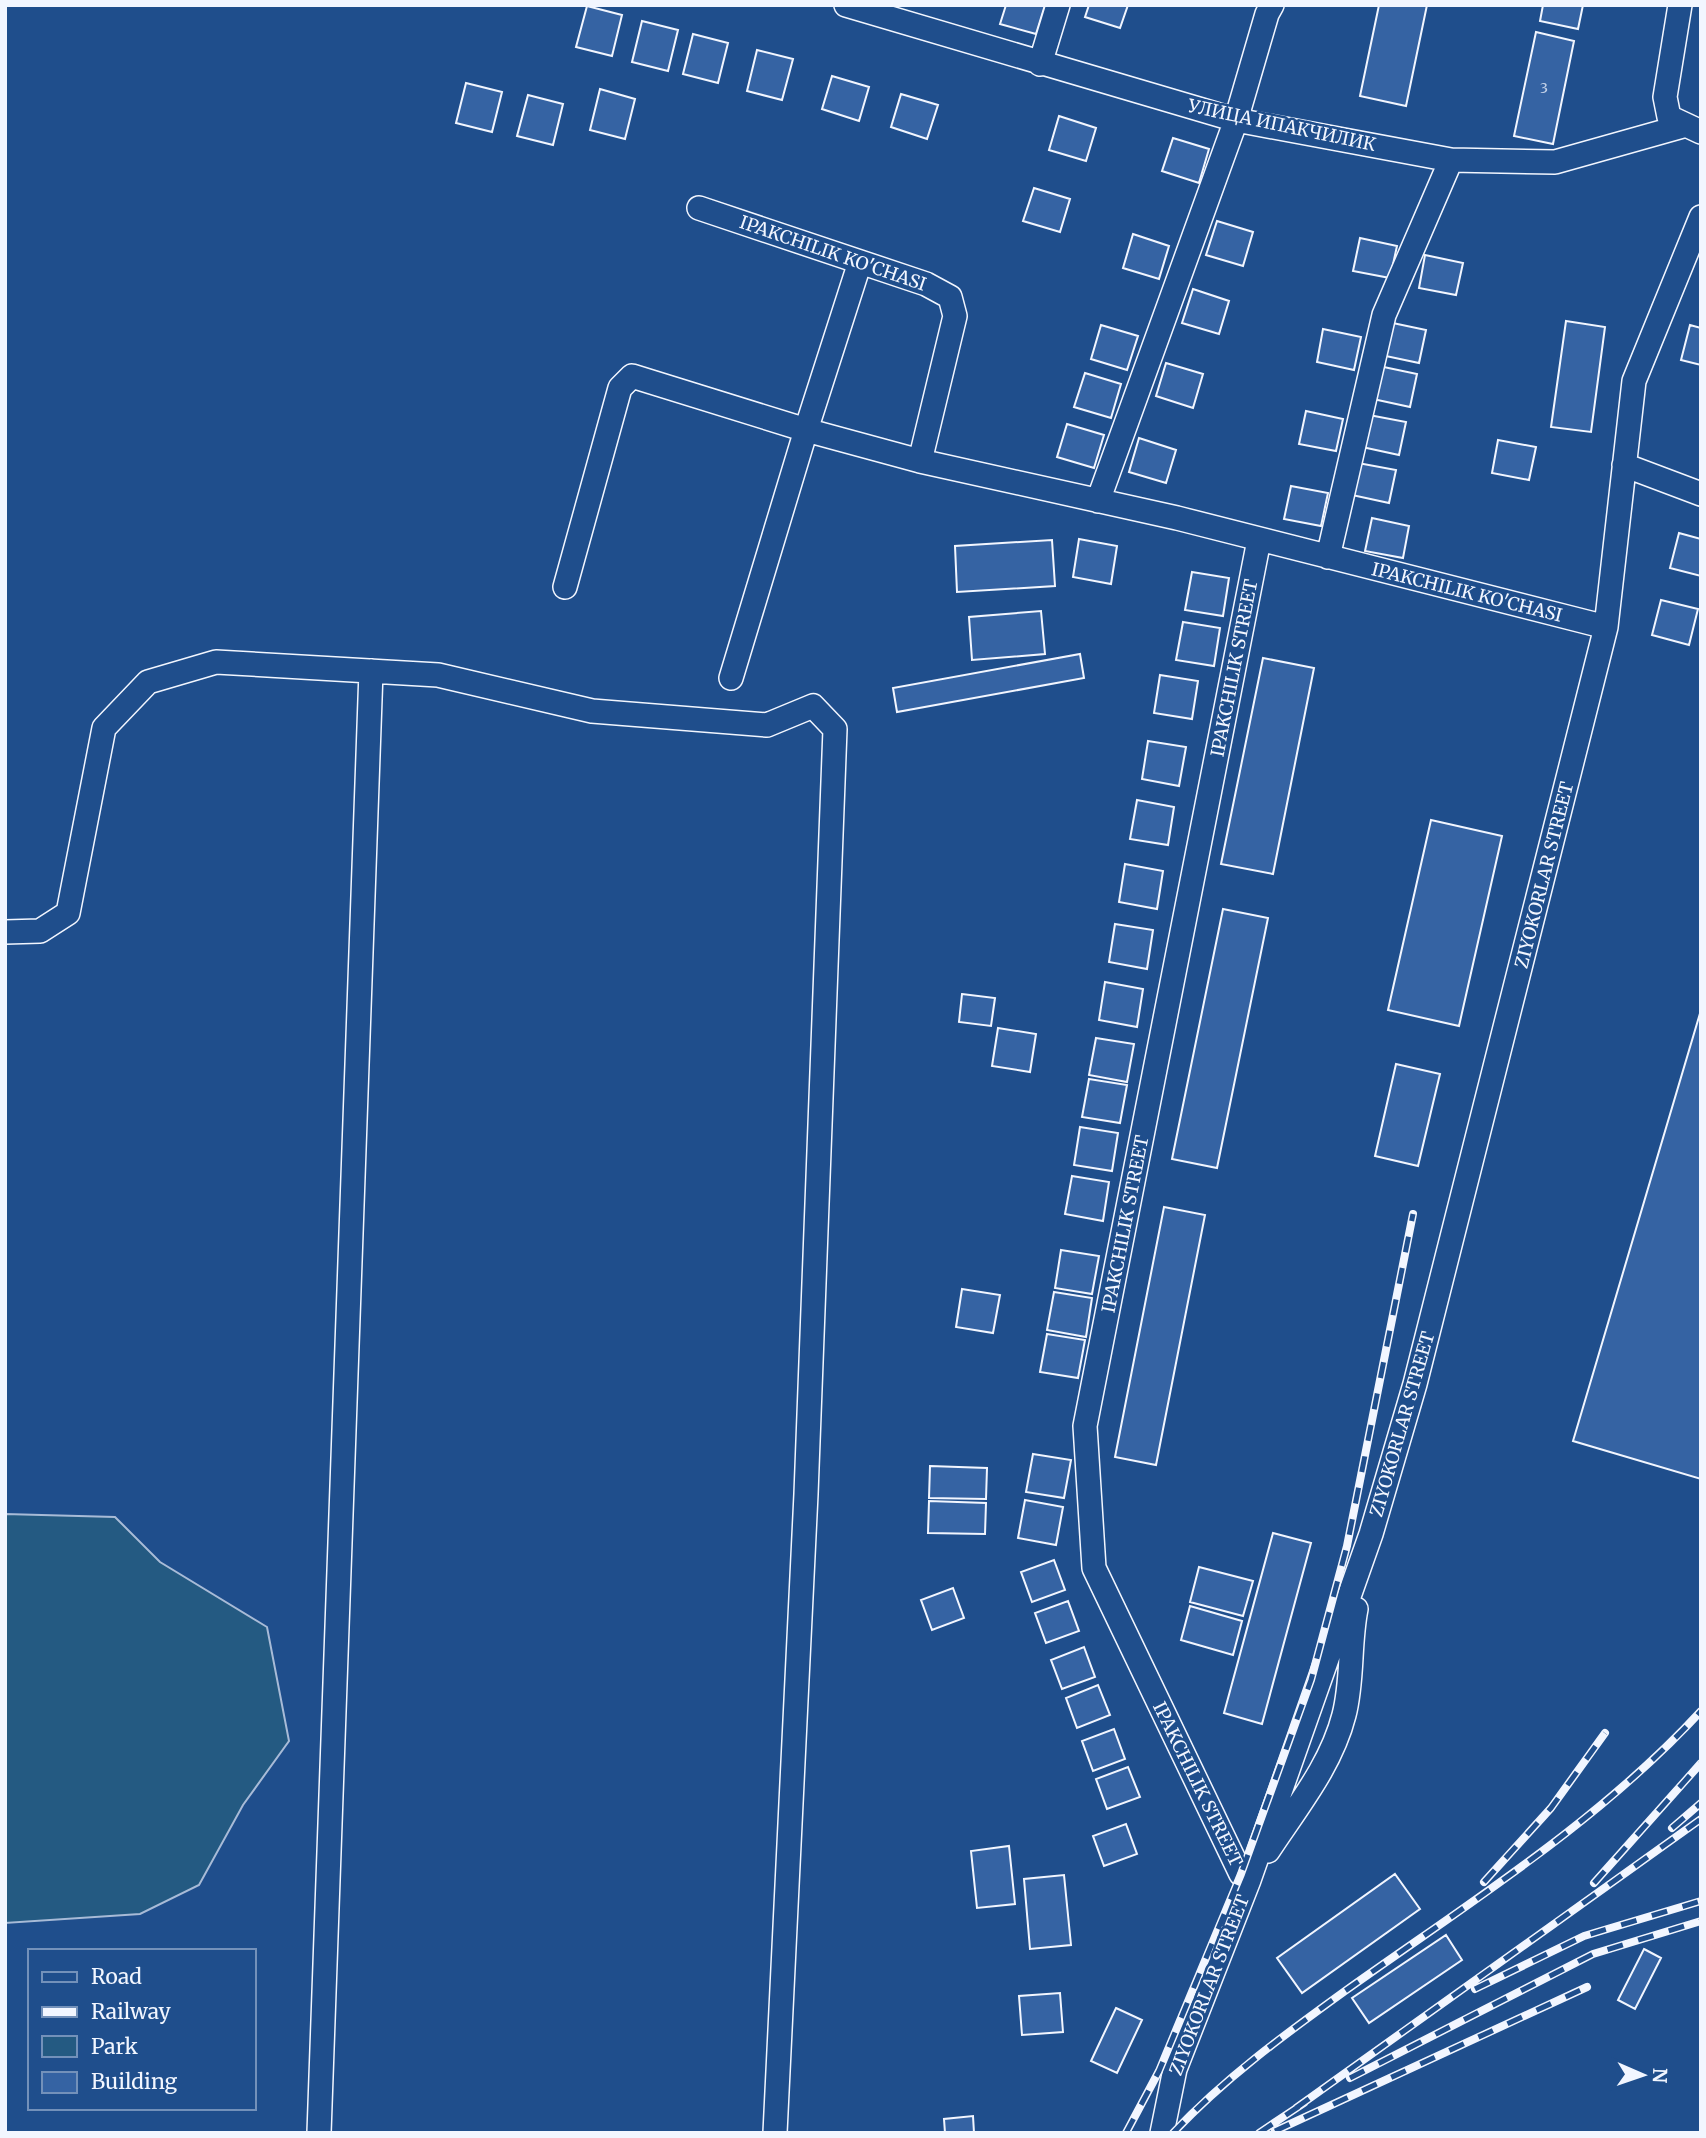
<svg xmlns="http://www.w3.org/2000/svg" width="1706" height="2138" font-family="Merriweather,serif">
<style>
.green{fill:#245a82;stroke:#a8bbd7;stroke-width:2}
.building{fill:#3563a3;stroke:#f2f6ff;stroke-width:2}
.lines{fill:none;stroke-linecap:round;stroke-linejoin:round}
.minor-casing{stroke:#f2f6ff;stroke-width:26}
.minor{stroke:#1f4e8c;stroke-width:23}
.rail-casing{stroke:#f2f6ff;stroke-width:8}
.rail{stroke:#1f4e8c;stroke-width:5;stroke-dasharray:16;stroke-linecap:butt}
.labels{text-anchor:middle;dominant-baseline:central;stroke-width:5;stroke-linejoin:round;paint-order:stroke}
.number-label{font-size:14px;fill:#c3d1e8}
.street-label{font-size:18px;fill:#f2f6ff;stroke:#1f4e8c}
</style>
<rect width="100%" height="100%" fill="#1f4e8c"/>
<path class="green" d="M 5,1514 L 115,1517 L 160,1562 L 267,1627 L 289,1741 L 243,1805 L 199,1885 L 140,1914 L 5,1923 Z"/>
<path class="building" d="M 1006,5 L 1045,5 L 1036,34 L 1000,24 Z
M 1089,5 L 1128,5 L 1120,28 L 1085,17 Z
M 1379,5 L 1427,5 L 1406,106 L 1360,96 Z
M 1543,5 L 1583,5 L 1578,29 L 1540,21 Z
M 587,6 L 622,15 L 612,56 L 576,47 Z
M 642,21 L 678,30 L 668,71 L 632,62 Z
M 1536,32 L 1574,41 L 1553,144 L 1514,136 Z
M 693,34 L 728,43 L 718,83 L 683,74 Z
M 757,50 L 793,59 L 782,100 L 747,91 Z
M 832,76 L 869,87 L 859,121 L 822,109 Z
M 466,83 L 502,92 L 492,132 L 456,123 Z
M 600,89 L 635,99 L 625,139 L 590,130 Z
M 901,94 L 938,105 L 927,139 L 891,127 Z
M 528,95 L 563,104 L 553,145 L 517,136 Z
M 1059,116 L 1096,128 L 1086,161 L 1049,150 Z
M 1173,138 L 1209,149 L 1199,183 L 1162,171 Z
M 1034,188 L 1070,199 L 1060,232 L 1023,221 Z
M 1217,221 L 1253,232 L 1243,266 L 1206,255 Z
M 1133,234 L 1169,246 L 1159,279 L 1123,268 Z
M 1360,238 L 1397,246 L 1390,278 L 1353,271 Z
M 1425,255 L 1463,263 L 1456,295 L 1419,288 Z
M 1193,289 L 1229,301 L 1219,334 L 1182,323 Z
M 1566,321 L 1605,327 L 1591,432 L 1551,427 Z
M 1388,322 L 1426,330 L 1419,363 L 1381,355 Z
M 1101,325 L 1138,336 L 1127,370 L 1091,359 Z
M 1690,325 L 1701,328 L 1701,365 L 1681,360 Z
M 1323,329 L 1361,337 L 1354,370 L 1317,362 Z
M 1166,363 L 1203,374 L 1193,408 L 1156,396 Z
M 1379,366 L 1417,374 L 1410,407 L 1373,399 Z
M 1085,373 L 1121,384 L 1111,418 L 1074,407 Z
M 1306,411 L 1343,419 L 1336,451 L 1299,444 Z
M 1369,415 L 1406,422 L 1399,455 L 1362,447 Z
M 1067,424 L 1104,435 L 1094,468 L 1057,457 Z
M 1139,438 L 1176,450 L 1166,483 L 1129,472 Z
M 1498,440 L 1536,447 L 1529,480 L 1492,473 Z
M 1358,463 L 1396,470 L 1389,503 L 1352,495 Z
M 1291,486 L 1328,493 L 1321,526 L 1284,519 Z
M 1372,518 L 1409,526 L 1403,558 L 1365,551 Z
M 1679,533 L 1701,539 L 1701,576 L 1670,568 Z
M 1079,539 L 1117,546 L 1111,584 L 1073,577 Z
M 1052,540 L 1055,586 L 957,592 L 955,546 Z
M 1192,572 L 1229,578 L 1223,616 L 1185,610 Z
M 1661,600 L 1698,609 L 1689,645 L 1652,635 Z
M 1041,611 L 1045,654 L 972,660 L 969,617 Z
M 1183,622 L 1220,628 L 1214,666 L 1176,660 Z
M 1080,654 L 1084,678 L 897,712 L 893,688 Z
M 1263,658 L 1314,668 L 1273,874 L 1221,864 Z
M 1160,675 L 1198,681 L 1192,719 L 1154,713 Z
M 1148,741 L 1186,747 L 1179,786 L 1142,779 Z
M 1137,800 L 1174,807 L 1168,845 L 1130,839 Z
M 1431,820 L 1502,836 L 1459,1026 L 1388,1010 Z
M 1125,864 L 1163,871 L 1157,909 L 1119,902 Z
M 1223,909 L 1268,918 L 1217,1168 L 1172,1159 Z
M 1115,924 L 1153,930 L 1147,969 L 1109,962 Z
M 1105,982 L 1143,989 L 1137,1027 L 1099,1020 Z
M 962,994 L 995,998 L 991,1026 L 959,1022 Z
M 1701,1010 L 1701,1479 L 1573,1441 Z
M 998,1028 L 1036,1034 L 1030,1072 L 992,1066 Z
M 1096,1038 L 1134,1044 L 1127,1082 L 1089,1075 Z
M 1396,1064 L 1440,1074 L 1418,1166 L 1375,1156 Z
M 1089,1079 L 1127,1085 L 1120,1123 L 1082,1117 Z
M 1080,1127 L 1118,1133 L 1112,1171 L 1074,1165 Z
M 1072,1176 L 1109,1182 L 1103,1221 L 1065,1214 Z
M 1164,1207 L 1205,1215 L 1156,1465 L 1115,1457 Z
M 1061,1250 L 1099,1256 L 1092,1294 L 1055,1288 Z
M 962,1289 L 1000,1295 L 993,1333 L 956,1327 Z
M 1054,1292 L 1092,1298 L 1086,1337 L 1047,1330 Z
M 1047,1334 L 1085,1340 L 1078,1378 L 1040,1372 Z
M 1033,1454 L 1071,1460 L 1064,1498 L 1026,1492 Z
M 930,1466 L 987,1468 L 986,1499 L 929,1498 Z
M 1025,1500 L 1063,1507 L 1056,1545 L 1018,1538 Z
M 929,1501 L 986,1503 L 985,1534 L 928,1533 Z
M 1273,1533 L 1311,1543 L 1262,1724 L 1224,1713 Z
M 1054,1560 L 1065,1590 L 1032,1602 L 1021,1572 Z
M 1199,1567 L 1253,1581 L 1243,1616 L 1190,1602 Z
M 953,1588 L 964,1618 L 932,1630 L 921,1600 Z
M 1068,1601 L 1079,1631 L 1046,1643 L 1035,1613 Z
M 1190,1606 L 1242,1621 L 1233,1655 L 1181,1640 Z
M 1084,1647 L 1095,1677 L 1062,1689 L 1051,1660 Z
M 1098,1685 L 1110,1715 L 1077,1728 L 1066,1698 Z
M 1114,1729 L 1125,1759 L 1093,1771 L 1082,1741 Z
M 1128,1767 L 1140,1797 L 1107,1809 L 1096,1779 Z
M 1126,1824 L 1137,1854 L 1104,1866 L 1093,1836 Z
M 1009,1846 L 1015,1904 L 977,1908 L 971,1851 Z
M 1395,1874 L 1420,1909 L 1302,1993 L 1277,1958 Z
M 1064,1875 L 1071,1945 L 1030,1949 L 1024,1879 Z
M 1446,1935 L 1462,1960 L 1369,2023 L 1352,1998 Z
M 1644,1949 L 1661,1958 L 1635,2009 L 1618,2000 Z
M 1060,1993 L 1063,2032 L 1022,2035 L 1019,1996 Z
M 1116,2008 L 1142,2020 L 1117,2073 L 1091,2061 Z
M 973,2116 L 974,2133 L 945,2133 L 944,2119 Z"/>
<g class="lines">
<g class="minor-casing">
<path id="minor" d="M 846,5 L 1236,120 L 1451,160 L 1555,162 L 1683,126
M 1680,5 L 1665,97 L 1669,117 L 1701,132
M 1040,64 L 1058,5
M 699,208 L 926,284 L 950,297 L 955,316 L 920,461 L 1177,518 L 1606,627
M 1624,465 L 1701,494
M 1098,501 L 1236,120 L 1267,14 L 1272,5
M 1328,557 L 1384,315 L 1451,160
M 565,587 L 620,388 L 632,376 L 806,430 L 860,262
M 731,678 L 806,430 L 920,461
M 5,932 L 40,931 L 68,913 L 104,728 L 148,682 L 216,662 L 438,675 L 592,711 L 767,725 L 813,706 L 835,729 L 806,1494 L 775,2133
M 1268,1851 C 1296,1808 1331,1766 1344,1715 C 1353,1681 1349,1644 1356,1609
M 1249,1880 L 1241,1874 L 1094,1568 L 1085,1426 L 1259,540
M 319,2133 L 371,671
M 1162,2133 L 1175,2069 L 1249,1880 L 1371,1534 L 1415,1384 L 1606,627 L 1634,381 L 1701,217"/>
</g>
<use href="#minor" class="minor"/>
<g class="rail-casing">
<path id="rail" d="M 1672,1828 L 1701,1803
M 1484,1882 L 1551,1808 L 1605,1733
M 1594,1883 L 1701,1763
M 1475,1989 L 1584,1936 L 1701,1901
M 1350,2078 L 1593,1954 L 1701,1921
M 1296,2108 L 1701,1819
M 1275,2131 L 1587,1987
M 1126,2133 L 1159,2071 L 1241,1874 L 1311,1680 L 1347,1546 L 1413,1214
M 1173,2133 C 1225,2078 1284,2035 1345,1991 C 1467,1904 1599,1822 1701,1711
M 1259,2133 L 1304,2103"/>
</g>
<use href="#rail" class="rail"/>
</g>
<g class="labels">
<g class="number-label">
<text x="1544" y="88">3</text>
</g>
<g class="street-label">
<text transform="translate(1282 125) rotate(12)">УЛИЦА ИПАКЧИЛИК</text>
<text transform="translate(833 253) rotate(19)">IPAKCHILIK KO'CHASI</text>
<text transform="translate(1467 592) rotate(14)">IPAKCHILIK KO'CHASI</text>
<text transform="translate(1234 668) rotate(-79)">IPAKCHILIK STREET</text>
<text transform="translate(1544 875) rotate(-76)">ZIYOKORLAR STREET</text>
<text transform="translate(1125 1224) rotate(-79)">IPAKCHILIK STREET</text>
<text transform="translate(1402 1424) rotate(-74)">ZIYOKORLAR STREET</text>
<text transform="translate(1198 1784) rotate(64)">IPAKCHILIK STREET</text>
<text transform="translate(1209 1985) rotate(-69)">ZIYOKORLAR STREET</text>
</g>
</g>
<rect width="1706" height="2138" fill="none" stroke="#f2f6ff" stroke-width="14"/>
<rect x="28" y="1949" width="228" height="161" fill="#1f4e8c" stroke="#7391ba" stroke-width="2"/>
<rect x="42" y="1972" width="35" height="10" fill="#1f4e8c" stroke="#7391ba" stroke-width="2"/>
<text x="91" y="1984" font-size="21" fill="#f2f6ff">Road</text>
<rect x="42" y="2007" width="35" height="10" fill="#f2f6ff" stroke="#7391ba" stroke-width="2"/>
<text x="91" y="2019" font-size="21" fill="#f2f6ff">Railway</text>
<rect x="42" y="2036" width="35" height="21" fill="#245a82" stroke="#7391ba" stroke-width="2"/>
<text x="91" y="2054" font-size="21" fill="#f2f6ff">Park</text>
<rect x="42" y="2072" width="35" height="21" fill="#3563a3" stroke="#7391ba" stroke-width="2"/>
<text x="91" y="2089" font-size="21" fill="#f2f6ff">Building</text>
<g transform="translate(1643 2075) rotate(92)" stroke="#1f4e8c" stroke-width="5" paint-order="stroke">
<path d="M0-5L12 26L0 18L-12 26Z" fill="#f2f6ff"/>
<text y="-10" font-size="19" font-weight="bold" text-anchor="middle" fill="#f2f6ff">N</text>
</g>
</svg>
